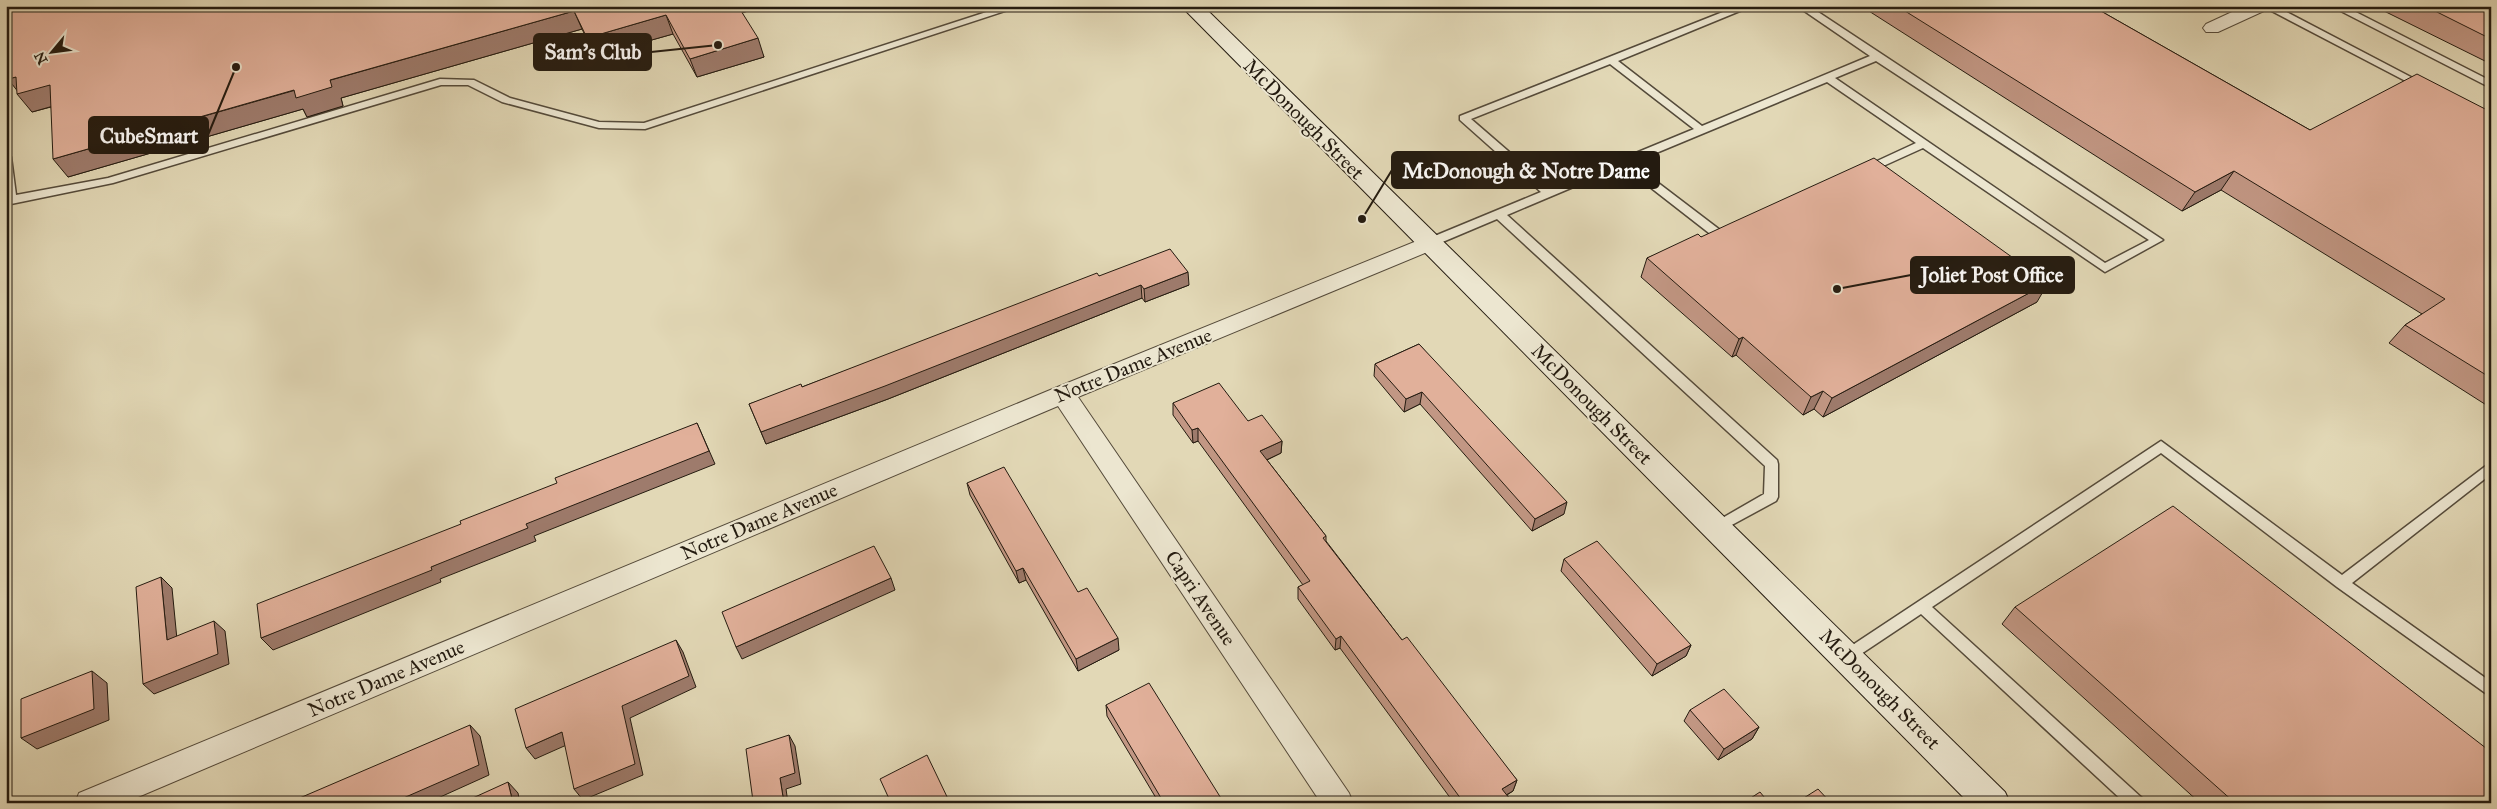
<svg xmlns="http://www.w3.org/2000/svg" width="2497" height="809" font-family="'IM FELL Great Primer',serif">
<style>
.lines{fill:none;stroke-linecap:round;stroke-linejoin:round}
.lane-casing{stroke:#544a3a;stroke-width:3}
.street-casing{stroke:#544a3a;stroke-width:2}
.secondary-casing{stroke:#241b10;stroke-width:2}
.lane{fill:#ece6d0;fill-rule:evenodd}
.street{fill:#ece6d0;fill-rule:evenodd}
.secondary{fill:#ece6d0;fill-rule:evenodd}
.wall{fill:#c29784;stroke:#241b10}
.shaded-wall{fill:#9e7b6c;stroke:#241b10}
.building{fill:#e1b09a;stroke:#241b10}
.labels{text-anchor:middle;dominant-baseline:central;stroke-width:4;stroke-linejoin:round;paint-order:stroke}
.street-label{font-size:20px;fill:#241b10;stroke:#ece6d0}
.leader{fill:none;stroke:#241b10;stroke-width:2}
.callout-dot{fill:#241b10;stroke:#ece6d0;stroke-width:2}
.callout{fill:#241b10;stroke:#241b10;stroke-width:2}
.callout-label{font-size:21px;text-anchor:middle;font-weight:bold;fill:#fff}
</style>
<rect width="100%" height="100%" fill="#e2d8b6"/>
<filter id="stains"><feTurbulence type="fractalNoise" baseFrequency=".004" numOctaves="4"/><feColorMatrix values="0 0 0 0 .2 0 0 0 0 .09 0 0 0 0 .02 0 0 0 .5 -.17"/></filter>
<radialGradient id="worn" r=".72"><stop offset=".6" stop-color="#630" stop-opacity="0"/><stop offset="1" stop-color="#630" stop-opacity=".3"/></radialGradient>
<g class="lines">
<g class="lane-casing">
<path id="lane" d="M 1005,6 L 1020,6 L 645,129 L 599,128 L 502,102 L 468,85 L 441,85 L 113,183 L 11,204 L 6,201 L 6,154 L 11,157 L 16,195 L 108,178 L 440,79 L 474,80 L 510,98 L 599,122 L 644,123 Z
M 1738,6 L 1752,6 L 1618,61 L 1702,126 L 1870,56 L 1797,6 L 1809,6 L 2163,240 L 2105,272 L 1923,148 L 1870,172 L 1862,172 L 1862,168 L 1916,143 L 1827,82 L 1632,163 L 1724,233 L 1732,232 L 1734,235 L 1732,238 L 1722,241 L 1718,240 L 1623,166 L 1507,215 L 1777,460 L 1778,464 L 1778,497 L 1776,501 L 1717,533 L 1712,532 L 1710,528 L 1712,524 L 1764,494 L 1765,466 L 1497,219 L 1433,246 L 1425,246 L 1423,243 L 1425,240 L 1541,192 L 1460,120 L 1460,116 ZM 1876,61 L 2149,240 L 2105,263 L 1835,78 ZM 1610,64 L 1694,129 L 1551,188 L 1471,119 Z
M 2262,6 L 2275,6 L 2428,86 L 2423,89 L 2419,88 Z
M 2331,6 L 2344,6 L 2491,81 L 2491,88 Z
M 2161,441 L 2342,575 L 2491,462 L 2491,474 L 2352,583 L 2491,682 L 2491,697 L 2337,587 L 2161,453 L 1932,607 L 2142,798 L 2144,803 L 2125,803 L 1921,614 L 1852,660 L 1847,662 L 1842,660 L 1840,656 L 1842,652 Z"/>
</g>
<g class="street-casing">
<path id="street" d="M 2245,6 L 2269,6 L 2266,10 L 2218,32 L 2206,32 L 2203,28 L 2206,24 Z
M 1429,236 L 1437,238 L 1440,243 L 1437,248 L 1078,397 L 1349,793 L 1353,803 L 1321,803 L 1058,406 L 124,803 L 75,803 L 79,793 L 1055,388 Z"/>
</g>
<g class="secondary-casing">
<path id="secondary" d="M 1181,6 L 1203,6 L 2005,792 L 2010,803 L 1969,803 Z"/>
</g>
<use href="#lane" class="lane"/>
<use href="#street" class="street"/>
<use href="#secondary" class="secondary"/>
</g>
<path class="wall" d="M 7,6 L 764,6 L 742,13 L 764,57 L 697,77 L 673,34 L 595,56 L 582,29 L 341,98 L 343,106 L 307,117 L 303,109 L 68,177 L 51,107 L 32,112 L 17,89 L 8,79 Z
M 1861,6 L 2092,6 L 2310,130 L 2491,112 L 2491,408 L 2389,343 L 2405,325 L 2422,314 L 2221,190 L 2182,211 Z
M 2384,6 L 2491,6 L 2491,64 L 2382,10 Z
M 1701,237 L 2037,302 L 1823,417 L 1814,409 L 1803,415 L 1736,355 L 1732,357 L 1641,277 L 1647,258 Z
M 1099,276 L 1189,285 L 1145,302 L 1142,298 L 888,399 L 766,444 L 749,404 L 802,387 Z
M 1419,344 L 1564,514 L 1532,531 L 1420,404 L 1404,412 L 1374,376 L 1375,364 Z
M 1173,403 L 1248,421 L 1282,441 L 1281,453 L 1267,460 L 1326,536 L 1326,541 L 1402,640 L 1517,780 L 1513,791 L 1507,795 L 1513,803 L 1454,803 L 1340,648 L 1335,650 L 1298,599 L 1298,587 L 1303,585 L 1198,441 L 1193,443 L 1173,415 Z
M 967,483 L 1078,592 L 1119,650 L 1078,671 L 1026,580 L 1019,583 L 970,495 Z
M 1564,559 L 1691,645 L 1686,656 L 1652,676 L 1561,571 Z
M 2015,607 L 2491,803 L 2200,803 L 2002,624 Z
M 1106,705 L 1224,803 L 1159,803 L 1107,716 Z
M 1690,710 L 1759,727 L 1752,739 L 1718,760 L 1684,721 Z"/>
<path class="shaded-wall" d="M 735,6 L 764,6 L 738,14 Z
M 574,11 L 582,29 L 341,98 L 343,106 L 307,117 L 303,109 L 68,177 L 53,159 Z
M 666,15 L 673,34 L 595,56 L 587,38 Z
M 758,38 L 764,57 L 697,77 L 690,59 Z
M 16,77 L 50,85 L 64,103 L 32,112 L 17,94 L 19,93 L 8,79 Z
M 2234,171 L 2221,190 L 2182,211 L 2195,192 Z
M 1188,272 L 1189,285 L 1145,302 L 1144,289 Z
M 2048,283 L 2037,302 L 1823,417 L 1832,398 Z
M 1141,285 L 1142,298 L 888,399 L 766,444 L 761,432 Z
M 1743,337 L 1736,355 L 1732,357 L 1739,339 Z
M 1823,391 L 1814,409 L 1803,415 L 1811,397 Z
M 1422,392 L 1420,404 L 1404,412 L 1406,399 Z
M 697,423 L 715,464 L 534,536 L 536,541 L 440,579 L 441,582 L 273,650 L 261,638 L 431,567 L 526,524 Z
M 1198,428 L 1198,441 L 1193,443 L 1192,430 Z
M 1282,441 L 1281,453 L 1260,463 L 1260,451 Z
M 1567,502 L 1564,514 L 1532,531 L 1535,519 Z
M 1023,568 L 1026,580 L 1019,583 L 1016,571 Z
M 161,577 L 172,588 L 178,650 L 167,640 Z
M 891,578 L 895,590 L 742,659 L 736,647 Z
M 214,621 L 225,631 L 229,664 L 154,694 L 143,684 Z
M 1341,636 L 1340,648 L 1335,650 L 1336,639 Z
M 1118,638 L 1119,650 L 1078,671 L 1076,659 Z
M 676,640 L 683,652 L 696,687 L 630,718 L 643,775 L 583,800 L 574,789 L 622,706 Z
M 1691,645 L 1686,656 L 1652,676 L 1657,664 Z
M 92,671 L 107,683 L 109,720 L 37,749 L 21,738 Z
M 470,725 L 480,736 L 489,775 L 427,803 L 392,803 Z
M 1759,727 L 1752,739 L 1718,760 L 1724,749 Z
M 562,732 L 571,743 L 535,759 L 526,748 Z
M 789,735 L 795,746 L 801,784 L 786,789 L 788,803 L 784,803 L 780,778 Z
M 1517,780 L 1513,791 L 1499,799 L 1502,789 Z
M 508,782 L 518,793 L 520,803 L 513,803 Z"/>
<path class="building" d="M 7,6 L 738,6 L 758,38 L 690,59 L 666,15 L 587,38 L 574,11 L 330,80 L 332,87 L 296,98 L 294,90 L 53,159 L 50,85 L 17,94 L 16,77 L 8,79 Z
M 1897,6 L 2092,6 L 2310,130 L 2417,74 L 2491,112 L 2491,378 L 2405,325 L 2445,299 L 2234,171 L 2195,192 Z
M 2425,6 L 2491,6 L 2491,39 Z
M 1874,158 L 2048,283 L 1832,398 L 1823,391 L 1811,397 L 1743,337 L 1739,339 L 1647,258 L 1698,234 L 1701,237 L 1729,224 Z
M 1170,249 L 1188,272 L 1144,289 L 1141,285 L 885,386 L 761,432 L 749,404 L 801,384 L 802,387 L 1097,273 L 1099,276 Z
M 1419,344 L 1567,502 L 1535,519 L 1422,392 L 1406,399 L 1375,364 Z
M 1219,383 L 1248,421 L 1262,415 L 1282,441 L 1260,451 L 1326,536 L 1323,538 L 1402,640 L 1407,637 L 1517,780 L 1502,789 L 1513,803 L 1464,803 L 1341,636 L 1336,639 L 1298,587 L 1310,581 L 1198,428 L 1192,430 L 1173,403 Z
M 697,423 L 709,451 L 526,524 L 528,528 L 431,567 L 432,570 L 261,638 L 257,604 L 461,524 L 460,521 L 557,483 L 555,478 Z
M 1004,467 L 1078,592 L 1087,588 L 1118,638 L 1076,659 L 1023,568 L 1016,571 L 967,483 Z
M 2173,506 L 2491,752 L 2491,803 L 2235,803 L 2015,607 Z
M 1597,541 L 1691,645 L 1657,664 L 1564,559 Z
M 874,546 L 891,578 L 736,647 L 722,612 Z
M 161,577 L 167,640 L 214,621 L 218,654 L 143,684 L 136,587 Z
M 676,640 L 689,676 L 622,706 L 635,764 L 574,789 L 562,732 L 526,748 L 515,709 Z
M 92,671 L 94,709 L 21,738 L 21,699 Z
M 1149,683 L 1224,803 L 1164,803 L 1106,705 Z
M 1724,689 L 1759,727 L 1724,749 L 1690,710 Z
M 470,725 L 479,765 L 392,803 L 288,803 Z
M 789,735 L 795,773 L 780,778 L 784,803 L 747,803 L 753,801 L 746,749 Z
M 927,755 L 950,803 L 891,803 L 880,779 Z
M 508,782 L 513,803 L 464,803 L 464,802 Z
M 1818,789 L 1831,803 L 1796,803 Z
M 1760,792 L 1769,803 L 1743,803 Z"/>
<g class="labels">
<g class="street-label">
<text transform="translate(1304 119) rotate(45)">McDonough Street</text>
<text transform="translate(1133 365) rotate(-22)">Notre Dame Avenue</text>
<text transform="translate(1592 404) rotate(45)">McDonough Street</text>
<text transform="translate(759 521) rotate(-23)">Notre Dame Avenue</text>
<text transform="translate(1201 598) rotate(56)">Capri Avenue</text>
<text transform="translate(386 678) rotate(-23)">Notre Dame Avenue</text>
<text transform="translate(1880 689) rotate(45)">McDonough Street</text>
</g>
</g>
<path class="leader" d="M718 45L651 52M236 67L208 135M1362 219L1392 170M1837 289L1911 275"/>
<g class="callout-dot">
<circle cx="718" cy="45" r="5"/>
<circle cx="236" cy="67" r="5"/>
<circle cx="1362" cy="219" r="5"/>
<circle cx="1837" cy="289" r="5"/>
</g>
<g class="callout">
<rect x="534" y="34" width="117" height="36" rx="5"/>
<rect x="89" y="117" width="119" height="36" rx="5"/>
<rect x="1392" y="152" width="267" height="36" rx="5"/>
<rect x="1911" y="257" width="163" height="36" rx="5"/>
</g>
<g class="callout-label">
<text x="593" y="59">Sam's Club</text>
<text x="149" y="143">CubeSmart</text>
<text x="1526" y="178">McDonough &amp; Notre Dame</text>
<text x="1992" y="282">Joliet Post Office</text>
</g>
<rect width="2497" height="809" fill="none" stroke="#e2d8b6" stroke-width="25"/>
<rect x="8" y="8" width="2482" height="794" fill="none" stroke="#241b10" stroke-width="2.5"/>
<rect x="12" y="12" width="2472" height="784" fill="none" stroke="#241b10"/>
<g transform="translate(52 52) rotate(241)" stroke="#ece6d0" stroke-width="4" paint-order="stroke">
<path d="M0-4L9 19L0 12L-9 19Z" fill="#241b10"/>
<text y="-8" font-size="14" font-weight="bold" text-anchor="middle" fill="#241b10">N</text>
</g>
<rect width="100%" height="100%" filter="url(#stains)"/>
<rect width="100%" height="100%" fill="url(#worn)"/>
</svg>
